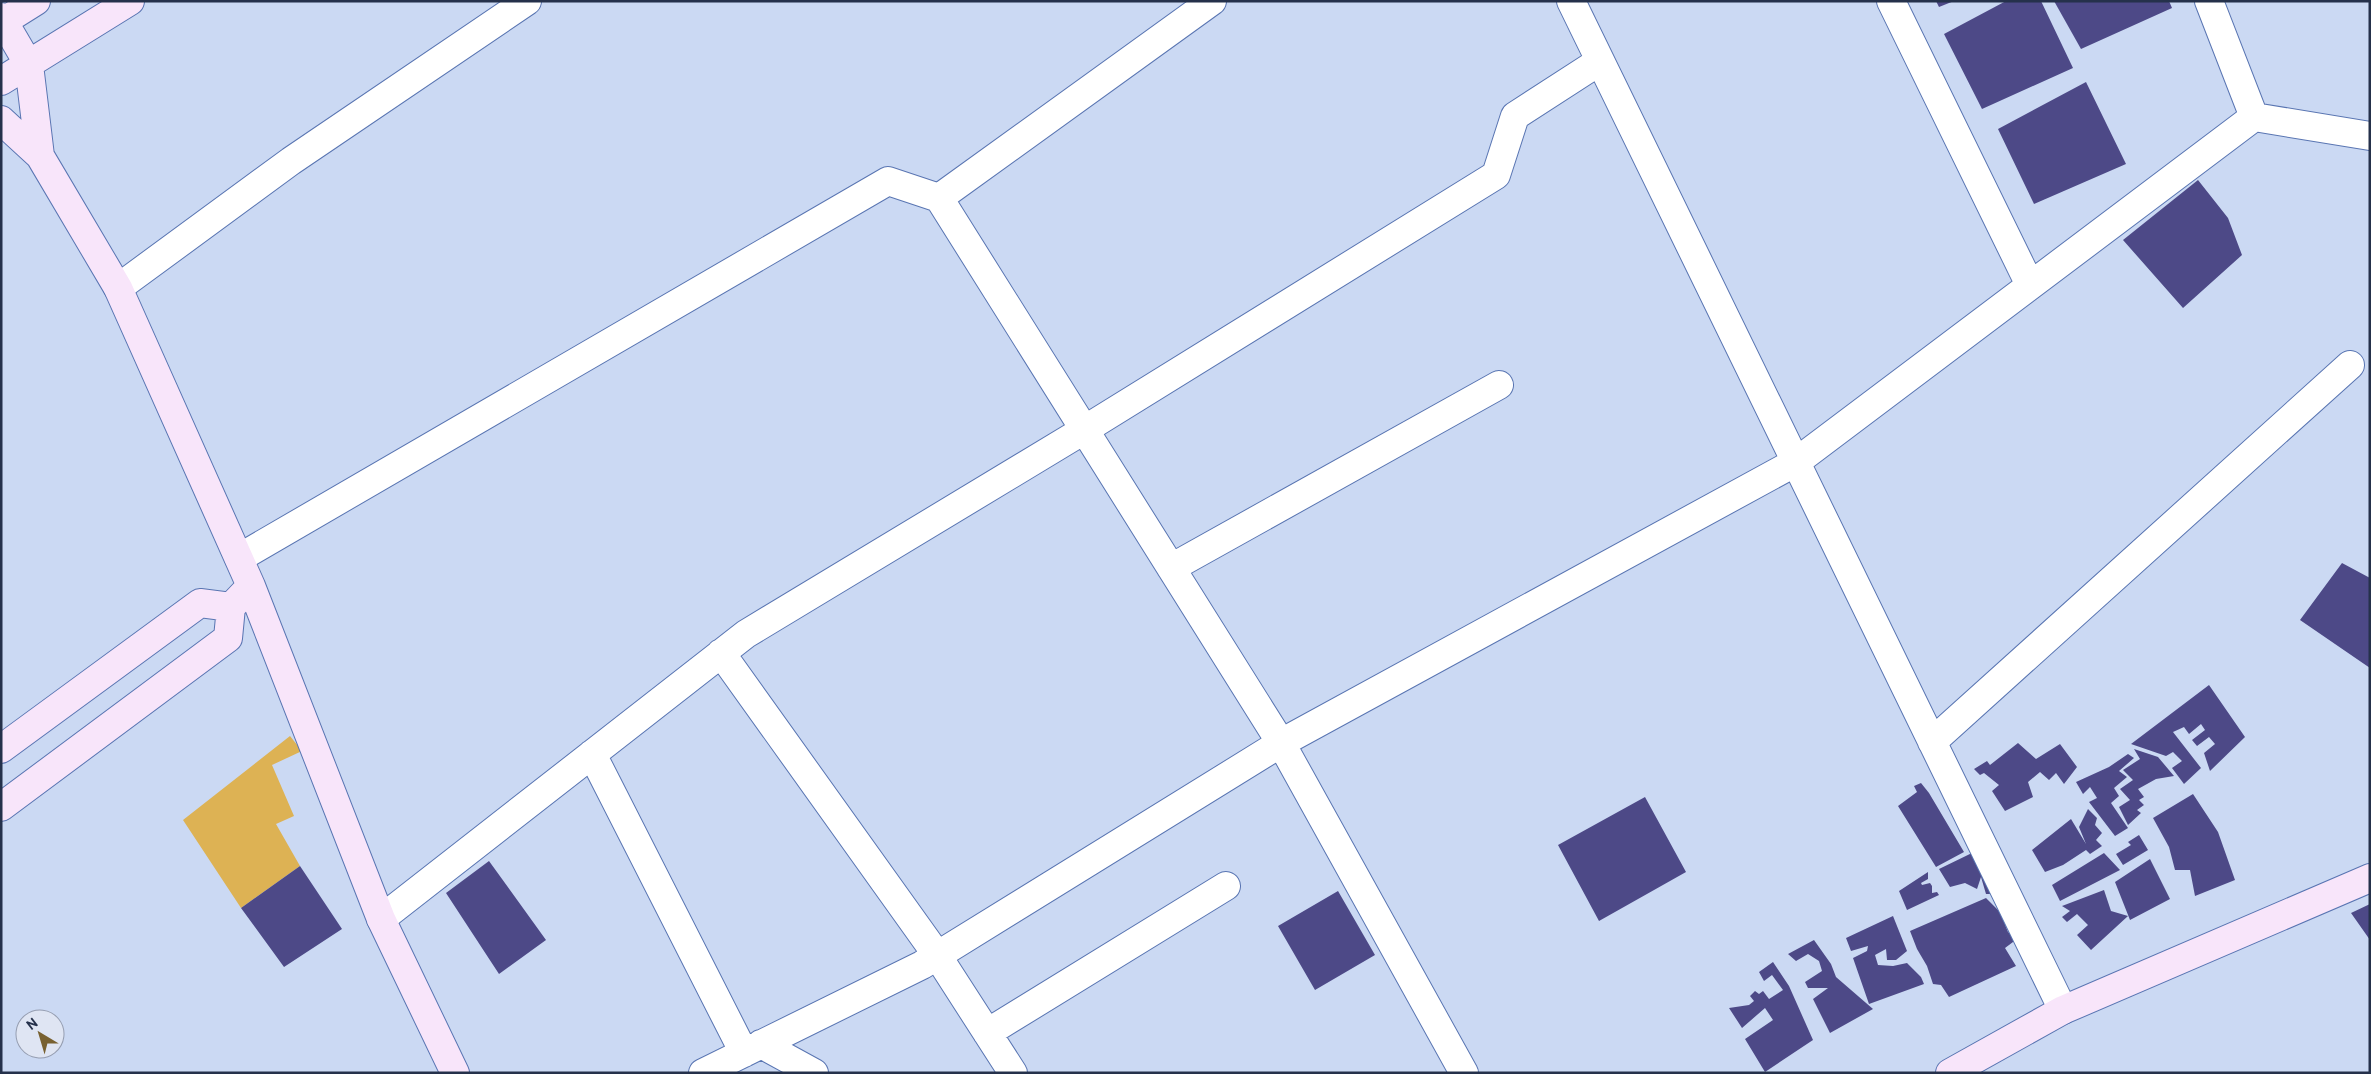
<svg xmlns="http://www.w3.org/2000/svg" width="2371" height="1074" font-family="Overpass,sans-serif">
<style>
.green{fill:#ddb254}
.building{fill:#4d4987}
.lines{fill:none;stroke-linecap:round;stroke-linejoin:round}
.street-casing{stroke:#5975b2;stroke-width:30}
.secondary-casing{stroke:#5975b2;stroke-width:30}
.street{stroke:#fff;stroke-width:28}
.secondary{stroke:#f8e5fa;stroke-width:28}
</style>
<rect width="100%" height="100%" fill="#cbd9f3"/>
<path class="green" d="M 290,736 L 302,751 L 272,765 L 294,816 L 276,824 L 300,866 L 241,908 L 183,820 Z"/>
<path class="building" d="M 1936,1 L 1954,1 L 1939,7 Z
M 2006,1 L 2041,1 L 2073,68 L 1982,109 L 1944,34 Z
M 2054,1 L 2169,1 L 2172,8 L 2081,49 Z
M 2086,82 L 2126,164 L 2034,204 L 1998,129 Z
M 2198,180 L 2228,218 L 2242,255 L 2183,308 L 2123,240 Z
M 2342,563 L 2370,578 L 2370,668 L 2300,620 Z
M 2209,685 L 2245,737 L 2210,771 L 2204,753 L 2215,744 L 2209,737 L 2197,746 L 2192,740 L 2205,730 L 2201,724 L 2189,734 L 2184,727 L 2173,732 L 2201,768 L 2184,784 L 2172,768 L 2182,761 L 2173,752 L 2166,756 L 2131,744 Z
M 2018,743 L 2036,759 L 2060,744 L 2077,767 L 2064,784 L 2056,773 L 2049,780 L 2040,772 L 2028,782 L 2033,797 L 2005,811 L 1992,791 L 1999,785 L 1984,773 L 1980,775 L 1974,769 L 1987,761 L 1990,765 Z
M 2134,749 L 2158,757 L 2174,776 L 2156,779 L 2138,789 L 2144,797 L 2139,800 L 2144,805 L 2137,810 L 2141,813 L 2128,825 L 2119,807 L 2130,800 L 2120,789 L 2133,780 L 2123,770 L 2140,759 Z
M 2128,754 L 2134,758 L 2119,771 L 2127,777 L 2114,788 L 2119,796 L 2111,803 L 2128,828 L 2115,836 L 2089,802 L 2097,798 L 2090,787 L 2083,794 L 2076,782 L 2109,767 Z
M 1921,783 L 1929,793 L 1964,852 L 1936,867 L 1898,806 L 1917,792 L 1914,786 Z
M 2193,794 L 2218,832 L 2235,880 L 2195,896 L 2190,870 L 2175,870 L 2169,847 L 2153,818 Z
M 1645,797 L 1686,872 L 1599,921 L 1558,845 Z
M 2088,809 L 2097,818 L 2095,825 L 2102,833 L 2096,840 L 2102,846 L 2090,854 L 2086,850 L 2063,865 L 2045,872 L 2032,850 L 2071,819 L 2086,844 L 2079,827 Z
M 2139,835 L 2148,850 L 2123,865 L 2116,854 L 2131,845 L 2128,842 Z
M 1974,852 L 1998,894 L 1986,894 L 1981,877 L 1977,889 L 1965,883 L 1950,887 L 1939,869 Z
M 2104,853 L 2120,870 L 2060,901 L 2052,885 Z
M 2150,859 L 2170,899 L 2130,920 L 2115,882 Z
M 489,861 L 546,940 L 499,974 L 446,893 Z
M 300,866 L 342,929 L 284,967 L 241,908 Z
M 1928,872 L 1928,879 L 1921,883 L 1922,885 L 1930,883 L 1932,886 L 1932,893 L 1937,892 L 1939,895 L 1907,910 L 1899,891 Z
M 2104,890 L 2111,911 L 2128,916 L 2091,950 L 2077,935 L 2088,925 L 2077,914 L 2067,922 L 2062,917 L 2070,911 L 2062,906 Z
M 1338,891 L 1375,955 L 1315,990 L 1278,926 Z
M 1986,898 L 2000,912 L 2008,932 L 2017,939 L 2005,948 L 2016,966 L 1949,997 L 1941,985 L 1933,984 L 1927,966 L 1917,949 L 1910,931 Z
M 2370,904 L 2370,940 L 2351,913 Z
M 1893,916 L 1907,951 L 1896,960 L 1887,960 L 1886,949 L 1875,955 L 1878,965 L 1893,966 L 1907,963 L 1921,977 L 1924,984 L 1869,1004 L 1853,958 L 1867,951 L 1868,946 L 1851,951 L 1846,938 Z
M 1814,940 L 1831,964 L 1836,977 L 1873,1009 L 1830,1033 L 1813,999 L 1828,988 L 1808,988 L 1805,982 L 1822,971 L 1819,961 L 1808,954 L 1796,961 L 1788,954 Z
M 1773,962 L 1789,986 L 1813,1040 L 1765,1072 L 1745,1039 L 1773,1020 L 1765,1008 L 1742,1028 L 1729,1008 L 1749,1005 L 1754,1001 L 1750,996 L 1755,991 L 1759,994 L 1763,991 L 1769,999 L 1783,990 L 1772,975 L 1764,981 L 1759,972 Z"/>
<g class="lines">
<g class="street-casing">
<path id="street" d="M 1571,1 L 2063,1010
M 1891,1 L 2030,285
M 2209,1 L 2254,117
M 939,198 L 1212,1
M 118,288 L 291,161 L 527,1
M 239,558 L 888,181 L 939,198 L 1281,743 L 1464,1073
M 1171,568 L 1499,385
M 721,653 L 937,955 L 1013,1073
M 1932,742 L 2350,365
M 592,754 L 744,1053
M 381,919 L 746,634 L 1084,430 L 1496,175 L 1515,116 L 1600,61
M 987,1033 L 1226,886
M 761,1044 L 814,1073
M 703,1073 L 922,965 L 1281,743 L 1796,462 L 2254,117 L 2370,136"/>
</g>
<g class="secondary-casing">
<path id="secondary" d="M 1,17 L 29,65 L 40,156
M 1,23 L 36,1
M 1,81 L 130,1
M 1,120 L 40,156 L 118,288 L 251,586 L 231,607 L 228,638 L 1,807
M 251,586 L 381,919 L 455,1073
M 1,749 L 200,603 L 231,607
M 1950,1073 L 2063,1010 L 2370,878"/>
</g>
<use href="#street" class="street"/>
<use href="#secondary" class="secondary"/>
</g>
<rect width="2371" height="1074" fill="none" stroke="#25314b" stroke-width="5"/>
<g transform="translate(40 1034) rotate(322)"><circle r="24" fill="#dfe5f3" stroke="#959db0"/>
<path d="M0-4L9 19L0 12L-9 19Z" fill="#786131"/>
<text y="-8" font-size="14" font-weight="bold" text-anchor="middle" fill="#25314b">N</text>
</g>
</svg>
